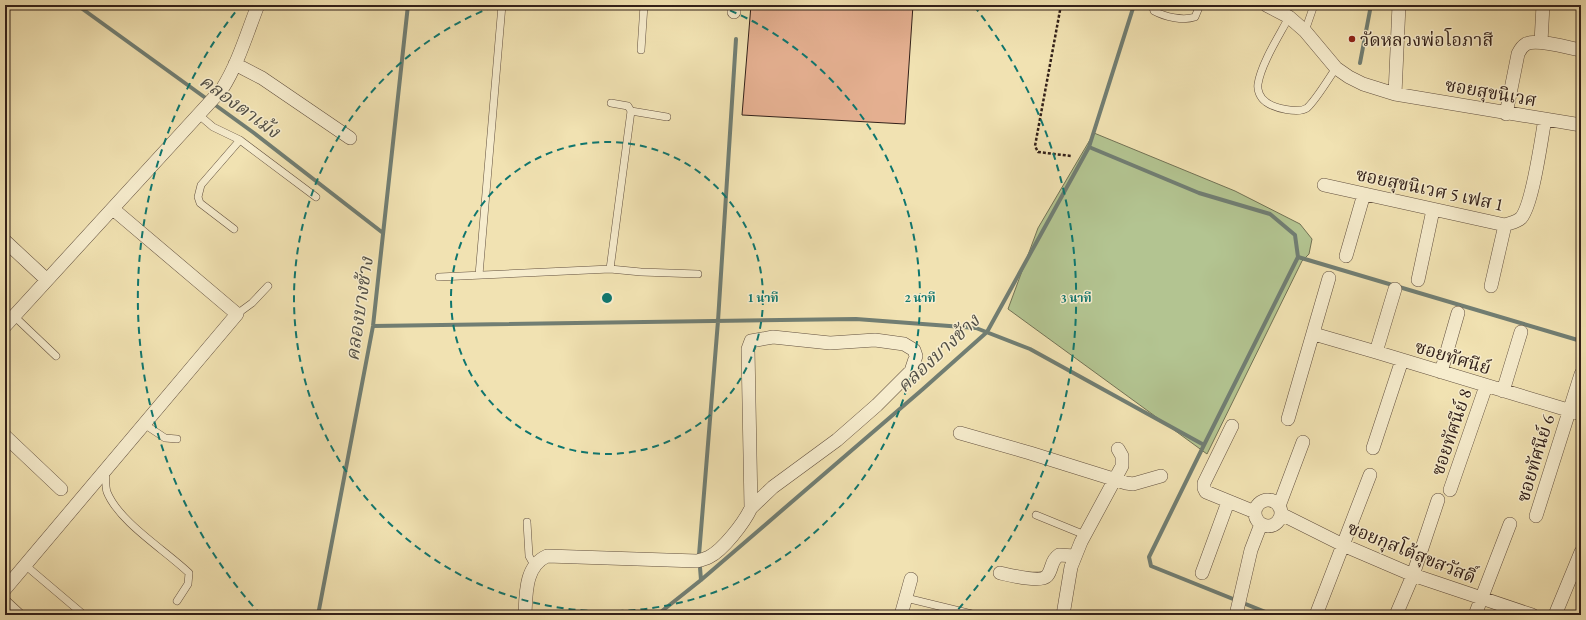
<svg xmlns="http://www.w3.org/2000/svg" width="1586" height="620" font-family="'EB Garamond','Noto Serif Thai',serif">
<style>
.green{fill:#b3c491;stroke:#727255}
.lines{fill:none;stroke-linecap:round;stroke-linejoin:round}
.stream{stroke:#717e73;stroke-width:4}
.building{fill:#e5b091;stroke:#322019}
.lane-casing{stroke:#62503f;stroke-width:8}
.street-casing{stroke:#62503f;stroke-width:14}
.path{stroke:#322019;stroke-width:2.5;stroke-dasharray:3 2;stroke-linecap:butt}
.lane{stroke:#f6eccd;stroke-width:7}
.street{stroke:#f6eccd;stroke-width:13}
.ring{fill:none;stroke:#0f766e;stroke-width:2;stroke-dasharray:7 5}
.poi-dot{fill:#8f2418;stroke:#f6eccd;stroke-width:1.5}
.labels{text-anchor:middle;dominant-baseline:central;stroke-width:3;stroke-linejoin:round;paint-order:stroke}
.poi-label{font-size:18px;fill:#322019;stroke:#f6eccd;text-anchor:start}
.street-label{font-size:18px;fill:#322019;stroke:#f6eccd}
.water-label{font-size:19px;font-style:italic;fill:#524f46;stroke:#f6eccd}
.centre{fill:#0f766e;stroke:#f6eccd;stroke-width:2}
.ring-label{font-size:12px;text-anchor:middle;font-weight:bold;fill:#0f766e;stroke:#f6eccd;stroke-width:3;stroke-linejoin:round;paint-order:stroke}
</style>
<rect width="100%" height="100%" fill="#f1e2b2"/>
<filter id="stains"><feTurbulence type="fractalNoise" baseFrequency=".005" numOctaves="4"/><feColorMatrix values="0 0 0 0 .2 0 0 0 0 .09 0 0 0 0 .02 0 0 0 .5 -.17"/></filter>
<radialGradient id="worn" r=".72"><stop offset=".6" stop-color="#630" stop-opacity="0"/><stop offset="1" stop-color="#630" stop-opacity=".3"/></radialGradient>
<path class="green" d="M 1094,133 L 1235,191 L 1300,224 L 1312,239 L 1309,254 L 1302,261 L 1207,454 L 1008,309 L 1038,228 Z"/>
<g class="lines">
<path class="stream" d="M 77,5 L 254,133 L 383,233
M 1360,63 L 1371,5
M 1089,147 L 1199,193 L 1270,214 L 1295,235 L 1298,257 L 1581,341
M 373,326 L 856,319 L 976,328 L 1030,349 L 1204,445
M 701,580 L 699,555 L 718,321 L 736,39
M 318,615 L 373,326 L 408,5
M 657,615 L 701,580 L 923,389 L 987,332 L 1089,147 L 1134,5
M 1273,615 L 1151,566 L 1149,557 L 1204,445 L 1298,257"/>
</g>
<path class="building" d="M 751,5 L 913,5 L 905,124 L 742,115 Z"/>
<g class="lines">
<g class="lane-casing">
<path id="lane" d="M 665,5 L 683,6
M 1152,5 L 1154,11 C 1165,17 1183,21 1195,17 L 1200,5
M 1289,17 C 1279,36 1261,64 1258,84 C 1257,90 1260,98 1266,102 C 1274,108 1298,114 1307,108 C 1316,100 1329,78 1336,68
M 1305,31 L 1314,5
M 641,50 L 644,5
M 631,111 L 667,117
M 199,115 L 213,127 L 240,140 L 316,197
M 234,229 L 200,203 L 198,197 L 201,185 L 240,140
M 610,269 L 631,111 L 628,106 L 611,103
M 479,275 L 502,5
M 439,277 L 610,269 L 641,272 L 698,274
M 237,314 L 252,303 L 268,286
M 14,316 L 56,356
M 144,424 L 165,438 L 177,439
M 105,470 C 106,476 105,486 107,492 C 119,522 165,550 189,573 L 188,584 L 177,601
M 1036,515 L 1085,535
M 527,522 L 529,556 L 534,565
M 25,565 L 84,615
M 906,598 L 976,615"/>
</g>
<g class="street-casing">
<path id="street" d="M 1266,5 L 1289,17 L 1305,31 L 1336,68 L 1349,77 L 1363,84 L 1395,94 L 1581,125
M 734,12 L 734,5
M 1541,42 L 1543,5
M 235,64 L 262,78 L 350,138
M 1395,94 L 1399,5
M 1506,114 L 1518,54 C 1520,50 1521,47 1526,44 C 1537,38 1568,48 1581,50
M 1324,185 L 1505,225 C 1510,223 1517,222 1521,218 C 1533,204 1541,140 1545,119
M 5,241 L 47,280
M 1346,256 L 1364,194
M 1418,280 L 1433,210
M 1491,286 L 1505,225
M 5,326 L 222,89 C 238,64 247,33 258,5
M 1314,334 L 1376,352 L 1581,414
M 1376,352 L 1395,289
M 1441,372 L 1458,313
M 1503,391 L 1521,332
M 1288,419 L 1329,278
M 1232,426 L 1204,483 L 1204,488 L 1206,492 L 1255,512
M 960,433 L 1030,453 L 1126,483 L 1133,484 L 1161,476
M 5,436 L 61,489
M 1373,448 L 1402,360
M 1450,490 L 1486,386
M1255 513a13 13 0 1 1 26 0a13 13 0 1 1-26 0Z
M 1279,506 L 1303,442
M 1281,514 L 1343,545 L 1413,575 L 1532,615
M 1536,516 L 1581,374
M 1000,573 C 1009,575 1041,583 1047,576 C 1053,569 1050,561 1059,555 L 1075,556
M 1202,573 L 1228,502
M 5,589 L 237,314 L 113,209
M 5,603 L 18,615
M 525,615 C 526,593 525,566 547,556 L 697,561 C 701,560 705,559 709,557 C 723,550 744,523 751,508 L 748,349 L 751,341 L 773,337 L 830,343 L 875,340 L 904,344 L 914,350 L 916,356 L 911,371 L 877,405 L 837,440 L 773,487 L 751,508
M 901,615 L 911,579
M 1063,615 L 1071,567 L 1081,542 L 1122,466 L 1122,456 L 1118,449
M 1236,615 L 1251,550 L 1261,524
M 1316,615 L 1370,475
M 1396,615 L 1413,575 L 1438,500
M 1475,615 L 1510,524
M 1555,615 L 1581,552"/>
</g>
<path class="path" d="M 1061,5 L 1035,146 L 1038,152 L 1071,156"/>
<use href="#lane" class="lane"/>
<use href="#street" class="street"/>
</g>
<g class="ring">
<circle cx="607" cy="298" r="156"/>
<path d="M719 6A313 313 0 1 1 495 6"/>
<path d="M261 615A469 469 0 0 1 240 6M974 6A469 469 0 0 1 953 615"/>
</g>
<circle class="poi-dot" cx="1352" cy="39" r="4"/>
<g class="labels">
<g class="poi-label">
<text x="1360" y="39">วัดหลวงพ่อโอภาสี</text>
</g>
<g class="street-label">
<text transform="translate(1491 92) rotate(10)">ซอยสุขนิเวศ</text>
<text transform="translate(1430 189) rotate(12)">ซอยสุขนิเวศ 5 เฟส 1</text>
<text transform="translate(1453 357) rotate(17)">ซอยทัศนีย์</text>
<text transform="translate(1451 432) rotate(-71)">ซอยทัศนีย์ 8</text>
<text transform="translate(1535 458) rotate(-73)">ซอยทัศนีย์ 6</text>
<text transform="translate(1412 552) rotate(22)">ซอยกุสโต้สุขสวัสดิ์</text>
</g>
<g class="water-label">
<text transform="translate(240 106) rotate(36)">คลองตาเม้ง</text>
<text transform="translate(359 309) rotate(-82)">คลองบางช้าง</text>
<text transform="translate(938 353) rotate(-43)">คลองบางช้าง</text>
</g>
</g>
<circle cx="607" cy="298" r="6" class="centre"/>
<g class="ring-label">
<text x="763" y="302">1 นาที</text>
<text x="920" y="302">2 นาที</text>
<text x="1076" y="302">3 นาที</text>
</g>
<rect width="1586" height="620" fill="none" stroke="#f1e2b2" stroke-width="20"/>
<rect x="6" y="6" width="1574" height="608" fill="none" stroke="#322019" stroke-width="2"/>
<rect x="10" y="10" width="1566" height="600" fill="none" stroke="#322019"/>
<rect width="100%" height="100%" filter="url(#stains)"/>
<rect width="100%" height="100%" fill="url(#worn)"/>
</svg>
